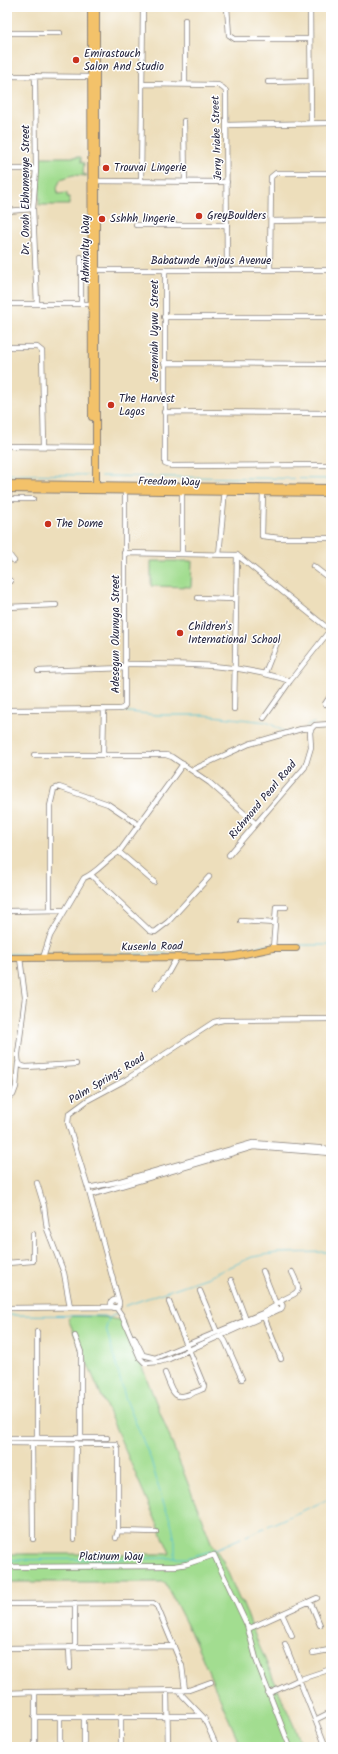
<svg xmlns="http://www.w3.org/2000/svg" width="338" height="1754" font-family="Kalam,sans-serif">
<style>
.green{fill:#a2dd90;stroke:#628066}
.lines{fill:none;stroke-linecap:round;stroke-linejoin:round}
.stream{stroke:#5ac3d5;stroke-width:1}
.minor-casing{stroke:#88807b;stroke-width:6}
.major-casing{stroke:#88807b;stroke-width:8}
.minor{stroke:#fff;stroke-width:4.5}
.major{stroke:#f3c26a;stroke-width:6}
.poi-dot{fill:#c8321e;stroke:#fff;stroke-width:1.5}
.labels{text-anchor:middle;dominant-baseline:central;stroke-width:3;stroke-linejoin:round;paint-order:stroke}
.poi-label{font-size:11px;fill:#22223b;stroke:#fff;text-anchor:start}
.street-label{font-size:11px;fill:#22223b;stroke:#fff}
</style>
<rect width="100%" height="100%" fill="#fff"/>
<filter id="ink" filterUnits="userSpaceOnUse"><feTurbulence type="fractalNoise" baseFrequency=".025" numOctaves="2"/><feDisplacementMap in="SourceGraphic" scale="8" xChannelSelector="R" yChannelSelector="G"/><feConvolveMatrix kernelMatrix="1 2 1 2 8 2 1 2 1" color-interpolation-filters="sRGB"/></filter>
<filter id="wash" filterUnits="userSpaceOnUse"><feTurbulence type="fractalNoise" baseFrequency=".012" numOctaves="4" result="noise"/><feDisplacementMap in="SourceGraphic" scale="16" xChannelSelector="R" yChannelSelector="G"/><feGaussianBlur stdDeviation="0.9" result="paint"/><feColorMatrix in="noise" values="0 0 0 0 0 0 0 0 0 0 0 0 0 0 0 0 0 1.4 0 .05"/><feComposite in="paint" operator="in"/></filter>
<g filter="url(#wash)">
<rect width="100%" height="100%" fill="#eddebb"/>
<path class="green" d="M 40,157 L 81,157 L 81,162 L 84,163 L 83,174 L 87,175 L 87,176 L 73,175 L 61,179 L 57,187 L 58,194 L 67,193 L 67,197 L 69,197 L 69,205 L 39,205 Z
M 151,561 L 192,561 L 191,587 L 151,586 Z
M 73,1316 L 103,1317 L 124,1321 L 211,1542 L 223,1561 L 240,1601 L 242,1601 L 258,1643 L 303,1747 L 241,1747 L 195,1641 L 165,1582 L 7,1582 L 7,1554 L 169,1554 L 170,1553 L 68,1319 Z"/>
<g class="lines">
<path class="stream" d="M 7,474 L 87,475
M 101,476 L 331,479
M 121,711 L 157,715 L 204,715 L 267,722 L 285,732
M 306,726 L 314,723
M 274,945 L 331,945
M 7,954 L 41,954
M 47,954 L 52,954
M 56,954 L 78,954
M 82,954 L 110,954
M 115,954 L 146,954
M 151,954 L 234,953 L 263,945 L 271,945
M 125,1306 L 208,1277 L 252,1257 L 277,1253 L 331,1252
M 7,1315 L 104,1316 L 109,1318 L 117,1313
M 268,1526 L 329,1499
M 246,1536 L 264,1528
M 214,1550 L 241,1538
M 175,1558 L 187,1558 L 211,1551
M 7,1560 L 175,1558 L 175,1541 L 171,1522 L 162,1499 L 151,1460 L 125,1397 L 106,1328 L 109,1318"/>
</g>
</g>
<g filter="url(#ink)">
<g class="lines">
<g class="minor-casing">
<path id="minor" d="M 227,7 L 229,35 L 235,39 L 309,39
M 310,7 L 311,123
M 185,20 L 185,84
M 7,33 L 60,33
M 7,76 L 93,77
M 35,76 L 36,169 L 33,209 L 37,304
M 268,82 L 310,81
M 142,84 L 218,85 L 223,88 L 226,91 L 227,270
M 184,121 L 185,182
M 227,125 L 331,123
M 7,169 L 36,169
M 96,181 L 227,182
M 141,182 L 143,7
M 7,211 L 33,209
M 271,221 L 331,220
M 136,225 L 227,225
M 93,270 L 331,270
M 165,270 L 165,464 L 171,466 L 331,465
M 270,270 L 271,177 L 276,173 L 331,173
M 7,304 L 92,304
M 81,304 L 81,257
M 164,317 L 331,317
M 7,347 L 37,347 L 42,351 L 44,446
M 164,363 L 331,364
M 164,412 L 331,413
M 7,446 L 96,447
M 263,489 L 262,536 L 280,538 L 331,538
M 7,499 L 33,499
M 7,523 L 9,489
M 7,552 L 14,561
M 124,553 L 237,555
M 182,554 L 182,492
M 219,555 L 225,489
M 237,555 L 330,630 L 290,681 L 264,718
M 313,566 L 331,580
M 7,580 L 11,581
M 198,598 L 236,599
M 7,607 L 56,605
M 125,664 C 181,664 236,663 290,681
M 38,671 L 125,668
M 265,673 L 278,640
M 325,704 L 331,695
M 234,709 L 237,555
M 7,710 L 120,709 L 123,708 L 125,705 L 125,491
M 103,754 L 104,709
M 34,755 L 166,755 L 172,757 L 210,783 L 255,823
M 192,770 L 249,744 L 301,729 L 312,728
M 119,852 L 154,882
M 229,855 L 305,767 L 311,747 L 310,732 L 312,728 L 315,725 L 331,724
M 91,875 L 150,931 L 155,932 L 168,922 L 209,877
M 50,910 L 50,806 L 54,789 L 59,787 L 108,804 L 139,825
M 7,911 L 64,910
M 241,921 L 275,923 L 273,948
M 275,923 L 276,907 L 286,907
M 20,958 L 25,997 L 18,1054 C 18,1061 18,1066 26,1067 L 76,1064
M 43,958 L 50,936 L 84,878 C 98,872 106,859 119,852 L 183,764
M 156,988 L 168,973 L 177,957
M 7,1097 L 13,1095 L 16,1087 L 18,1063
M 37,1183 L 44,1206 L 47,1229 L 64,1273 L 70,1307
M 88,1188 L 117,1182 L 253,1143 L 331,1149
M 90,1195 L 253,1147 L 331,1153
M 7,1263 L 33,1261 L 33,1234
M 263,1271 L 276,1304
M 231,1280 L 246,1320
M 200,1291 L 217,1332
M111 1304a4 4 0 1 1 8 0a4 4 0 1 1-8 0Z
M 119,1302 L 88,1188 L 68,1123 L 69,1114 L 88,1100 L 127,1079 L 214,1022 L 223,1020 L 331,1019
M 279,1302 C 297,1291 304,1296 292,1272
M275.5 1306a3.5 3.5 0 1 1 7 0a3.5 3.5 0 1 1-7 0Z
M 116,1307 L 122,1316 L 140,1358 L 145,1363 L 159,1362 L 169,1359 L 280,1309
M 7,1308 L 114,1307
M 264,1317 L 281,1359
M 75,1336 L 81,1352 L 81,1438
M 221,1336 L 225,1341 L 242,1379
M 134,1337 L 143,1355 L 155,1358 L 263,1313 L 275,1306
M 165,1373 C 176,1401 175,1400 203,1389 L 204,1386 L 169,1302
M 7,1438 L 107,1438
M 37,1438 L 37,1332
M 7,1443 L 116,1444 L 118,1449 L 118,1531 L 116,1538
M 32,1443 L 33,1539
M 118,1531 L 156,1532
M 74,1539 L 76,1443
M 7,1567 L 175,1566 L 187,1564 L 214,1555 L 247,1625 L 257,1662 L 290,1747
M 310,1601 L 320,1625
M 75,1603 L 75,1647
M 7,1604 L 153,1603 L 157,1606 L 182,1666 L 185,1690
M 282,1614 L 292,1636
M 248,1629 L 317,1598
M 285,1644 L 326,1747
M 69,1647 L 70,1668
M 7,1648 L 174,1646
M 313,1653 L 329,1650 L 331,1651
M 167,1691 L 168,1747
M 180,1691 L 183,1696 L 204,1718 L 217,1747
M 35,1692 L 189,1690 L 211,1682
M 7,1693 L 35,1692 L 35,1747
M 268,1694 L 298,1680 L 331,1669
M 121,1716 L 121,1747
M 167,1716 L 202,1716
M 34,1717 L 167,1717
M 84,1717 L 84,1747
M 315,1720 L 331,1712
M 60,1747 L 60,1717"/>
</g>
<g class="major-casing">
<path id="major" d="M 91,7 L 92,417
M 96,7 L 96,490
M 7,484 L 331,488
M 7,489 L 331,493
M 7,958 L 225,957 L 235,956 L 273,948 L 296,948"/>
</g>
<use href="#minor" class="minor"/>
<use href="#major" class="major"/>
</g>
</g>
<g class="poi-dot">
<circle cx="76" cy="60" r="4"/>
<circle cx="106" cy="168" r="4"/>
<circle cx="199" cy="216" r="4"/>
<circle cx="102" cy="219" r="4"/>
<circle cx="111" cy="405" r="4"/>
<circle cx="48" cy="524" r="4"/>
<circle cx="180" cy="633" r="4"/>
</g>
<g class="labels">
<g class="poi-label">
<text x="84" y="54">Emirastouch<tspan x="84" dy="13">Salon And Studio</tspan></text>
<text x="114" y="168">Trouvai Lingerie</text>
<text x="207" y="216">GreyBoulders</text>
<text x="110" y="219">Sshhh lingerie</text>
<text x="119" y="399">The Harvest<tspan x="119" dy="13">Lagos</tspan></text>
<text x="56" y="524">The Dome</text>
<text x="188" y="627">Children's<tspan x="188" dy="13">International School</tspan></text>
</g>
<g class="street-label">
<text transform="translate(217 138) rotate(-92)">Jerry Iriabe Street</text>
<text transform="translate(26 190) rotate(-90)">Dr. Onoh Ebhomenye Street</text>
<text transform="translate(86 249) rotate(-90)">Admiralty Way</text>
<text x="211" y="261">Babatunde Anjous Avenue</text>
<text transform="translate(155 331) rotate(-90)">Jeremiah Ugwu Street</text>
<text transform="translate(169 482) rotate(1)">Freedom Way</text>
<text transform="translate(116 634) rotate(-90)">Adesegun Okunuga Street</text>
<text transform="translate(263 800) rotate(-50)">Richmond Pearl Road</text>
<text transform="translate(152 947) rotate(-1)">Kusenla Road</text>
<text transform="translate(107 1079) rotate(-31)">Palm Springs Road</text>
<text x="111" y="1557">Platinum Way</text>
</g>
</g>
<rect width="338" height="1754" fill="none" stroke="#fff" stroke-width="24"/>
</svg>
